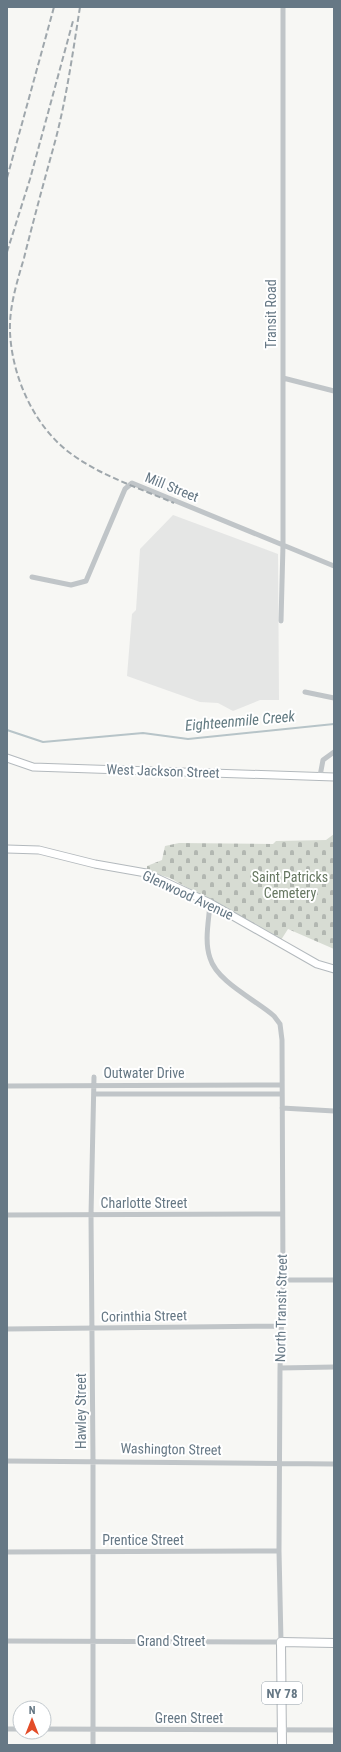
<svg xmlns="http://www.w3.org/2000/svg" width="341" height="1752" font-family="'Roboto Condensed',sans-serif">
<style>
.built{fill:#e5e6e5}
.cemetery{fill:url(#cemetery-stones)}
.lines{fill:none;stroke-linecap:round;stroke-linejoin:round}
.stream{stroke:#b7c4c8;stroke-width:2}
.secondary-casing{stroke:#b3b9bd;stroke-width:9}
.primary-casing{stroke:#b2b7bb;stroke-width:10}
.street{stroke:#c0c5c8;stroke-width:5}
.secondary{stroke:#fff;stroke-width:7}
.primary{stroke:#fff;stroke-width:8}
.rail{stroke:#9fa7ac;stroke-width:2;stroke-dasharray:6 3;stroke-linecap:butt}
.labels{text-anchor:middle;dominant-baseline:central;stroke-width:4;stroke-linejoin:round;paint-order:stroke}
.shield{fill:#fff;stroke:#94a0aa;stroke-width:1}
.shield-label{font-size:13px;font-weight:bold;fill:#667885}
.street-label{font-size:14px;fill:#667885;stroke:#fff}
.park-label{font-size:14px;fill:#667761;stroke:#fff}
.water-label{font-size:15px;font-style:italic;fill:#627a81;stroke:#fff}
</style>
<defs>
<pattern id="cemetery-stones" width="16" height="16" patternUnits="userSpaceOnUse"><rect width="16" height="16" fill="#d7dcd3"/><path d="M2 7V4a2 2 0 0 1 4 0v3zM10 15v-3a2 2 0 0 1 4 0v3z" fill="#b2b7b1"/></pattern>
</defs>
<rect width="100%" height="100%" fill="#f7f7f4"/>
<path class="built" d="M 173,515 L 278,554 L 279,700 L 260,700 L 233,711 L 218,703 L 200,702 L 127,676 L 132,614 L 136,610 L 140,549 Z"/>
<path class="cemetery" d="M 334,834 L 334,949 L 288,929 L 281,940 L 170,878 L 147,871 L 147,866 L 162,860 L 165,846 L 179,843 L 273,844 L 276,841 L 326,840 Z"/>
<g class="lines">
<path class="stream" d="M 7,730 L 43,742 L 143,733 L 188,739 L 334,724"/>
<g class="secondary-casing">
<path id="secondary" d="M 7,758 L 33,767 L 334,777
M 7,849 L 39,850 L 95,864 L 146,873 L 210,903 L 317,964 L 334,969"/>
</g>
<g class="primary-casing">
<path id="primary" d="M 282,1745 L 281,1642 L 334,1643"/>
</g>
<path class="street" d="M 283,378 L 334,391
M 32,577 L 71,585 L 86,581 L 125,489 L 132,483 L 334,566
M 281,621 L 283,545 L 283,7
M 305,692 L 334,698
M 320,776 L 323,760 L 334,752
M 7,1086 L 282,1085
M 94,1094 L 282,1094
M 282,1108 L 334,1111
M 7,1215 L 282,1214
M 283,1280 L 334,1280
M 7,1329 L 281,1326
M 280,1368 L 334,1367
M 7,1461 L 334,1464
M 7,1552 L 279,1551
M 7,1641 L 281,1642 L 279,1551 L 280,1368 L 283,1280 L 282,1040 L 280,1024 L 274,1016 C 256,1000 217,982 210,958 C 204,941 209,920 210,903
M 7,1729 L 20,1729
M 44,1729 L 334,1730
M 93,1745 L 93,1460 L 91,1215 L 94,1077"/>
<use href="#secondary" class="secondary"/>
<use href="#primary" class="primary"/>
<path class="rail" d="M 80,7 C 73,51 67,95 56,138 C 45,178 34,218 24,258 C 17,282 9,307 10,332 C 12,377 34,426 70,453 C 101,476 139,488 174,503
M 7,178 L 54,7
M 7,252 L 30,179 L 73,21"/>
</g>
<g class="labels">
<rect class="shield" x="262" y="1682" width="40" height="22" rx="3"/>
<g class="shield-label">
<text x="282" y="1693">NY 78</text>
</g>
<g class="street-label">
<text transform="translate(271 314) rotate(-90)">Transit Road</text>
<text transform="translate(172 487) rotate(22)">Mill Street</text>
<text transform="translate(163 771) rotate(2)">West Jackson Street</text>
<text transform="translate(188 895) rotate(25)">Glenwood Avenue</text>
<text x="144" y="1073">Outwater Drive</text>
<text x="144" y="1203">Charlotte Street</text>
<text transform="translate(281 1308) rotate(-89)">North Transit Street</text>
<text transform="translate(144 1316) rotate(-1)">Corinthia Street</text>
<text transform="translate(81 1411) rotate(-90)">Hawley Street</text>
<text transform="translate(171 1449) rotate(1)">Washington Street</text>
<text x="143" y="1540">Prentice Street</text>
<text x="171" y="1641">Grand Street</text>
<text x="189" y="1718">Green Street</text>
</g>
<g class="park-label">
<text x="290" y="877">Saint Patricks<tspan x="290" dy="16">Cemetery</tspan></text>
</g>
<g class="water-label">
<text transform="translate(240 721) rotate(-5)">Eighteenmile Creek</text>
</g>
</g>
<rect width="341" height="1752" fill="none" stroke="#667885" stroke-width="16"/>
<g transform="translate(32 1720)"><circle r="19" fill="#ffffff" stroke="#c2c9ce"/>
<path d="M0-3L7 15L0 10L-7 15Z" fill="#e34c28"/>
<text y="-6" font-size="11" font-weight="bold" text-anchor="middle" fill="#667885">N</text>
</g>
</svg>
